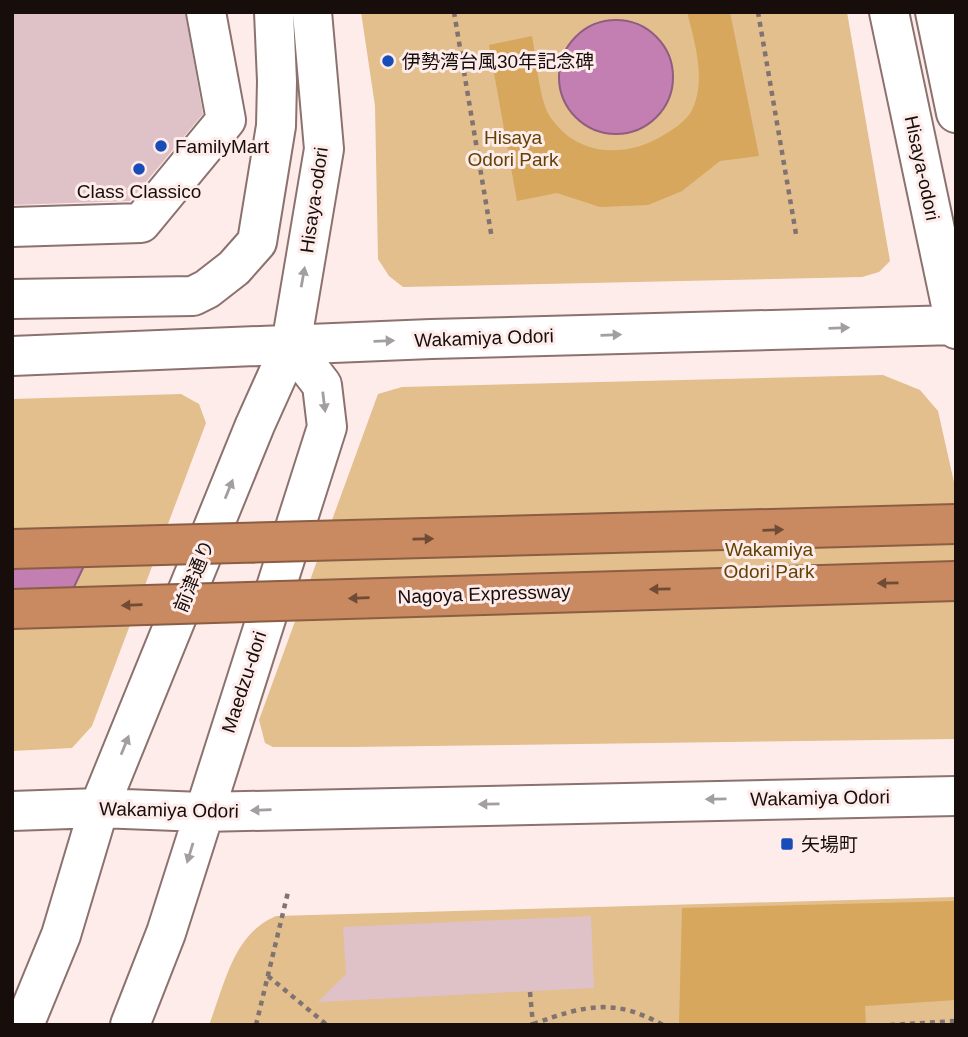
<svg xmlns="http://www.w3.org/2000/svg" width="968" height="1037" font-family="Arial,'Noto Sans JP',sans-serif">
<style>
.green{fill:#e2bf8c}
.forest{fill:#d6a75d}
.water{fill:#c47fb2;stroke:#905d80;stroke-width:2}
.building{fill:#dec2c8}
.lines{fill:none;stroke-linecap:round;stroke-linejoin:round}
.minor-casing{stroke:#8b726e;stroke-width:42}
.path{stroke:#807371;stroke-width:4.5;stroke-dasharray:5 5;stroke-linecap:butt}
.minor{stroke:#fff;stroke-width:38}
.highway-bridge-casing{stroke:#8b5e43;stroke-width:42;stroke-linecap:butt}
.highway-bridge{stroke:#c98961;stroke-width:38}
.oneway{fill:#a29f9e}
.oneway2{fill:#704c36}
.poi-dot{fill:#184cb9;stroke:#feecea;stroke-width:2.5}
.labels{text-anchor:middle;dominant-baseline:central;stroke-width:6;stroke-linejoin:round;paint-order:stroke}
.poi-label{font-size:19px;fill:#170e0c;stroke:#feecea;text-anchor:start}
.park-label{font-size:19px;fill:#624204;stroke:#feecea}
.street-label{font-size:19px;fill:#170e0c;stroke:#feecea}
</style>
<rect width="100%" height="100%" fill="#feecea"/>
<path class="green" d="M 361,12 L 847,12 L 890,261 L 879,272 L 862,277 L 403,287 L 389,276 L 378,259 L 375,106 Z
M 883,375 L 920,390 L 938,411 L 956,491 L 956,739 L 350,747 L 273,747 L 265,743 L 259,720 L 378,394 L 402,387 Z
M 181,394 L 199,404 L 206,423 L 92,726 L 72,748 L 12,751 L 12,399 Z
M 956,897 L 956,1025 L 209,1025 C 225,984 233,934 276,916 Z"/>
<path class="forest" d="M 687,12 L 730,12 L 759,156 L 720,161 L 682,191 L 648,205 L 600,207 L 557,193 L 517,201 L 489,45 L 532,36 C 536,57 539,98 549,115 C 575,156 623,159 662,136 C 672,130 684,123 691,112 C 707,82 695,43 687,12 Z
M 956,901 L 956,1000 L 865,1006 L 866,1025 L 679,1025 L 682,908 Z"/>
<path class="water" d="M559 77a57 57 0 1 1 114 0a57 57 0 1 1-114 0Z
M 99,534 L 58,621 L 12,620 L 12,544 Z"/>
<path class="building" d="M 12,12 L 185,12 L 203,114 L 130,201 L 12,205 Z
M 591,916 L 594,988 L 318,1002 L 346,974 L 343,927 Z"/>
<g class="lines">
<g class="minor-casing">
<path id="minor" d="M 889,12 L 956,329
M 935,12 L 956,113
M 12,227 L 141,223 L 226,120 L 206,12
M 12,299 L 193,296 L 207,289 L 234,268 L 257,242 L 276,126 L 277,81 L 274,12
M 12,356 L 431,339 L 956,325
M 12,811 L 99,808 L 202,812 L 956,796
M 24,1025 L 61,935 L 99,808 L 255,425 L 291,345 L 324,149 L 312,12
M 130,1025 L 166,933 L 327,427 L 322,385 L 291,345"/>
</g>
<path class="path" d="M 454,12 L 492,239
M 758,12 L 796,234
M 268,976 L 327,1025
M 530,992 L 533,1025
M 533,1024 C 584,1006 613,997 663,1025
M 256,1025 L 288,892
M 890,1025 L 956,1021"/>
<use href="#minor" class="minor"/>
<g class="highway-bridge-casing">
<path id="highway-bridge" d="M 12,549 L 956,524
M 12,609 L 956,581"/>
</g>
<use href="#highway-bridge" class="highway-bridge"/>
</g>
<defs><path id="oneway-solid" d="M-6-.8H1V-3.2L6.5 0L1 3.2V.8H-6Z" transform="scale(1.75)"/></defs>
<g class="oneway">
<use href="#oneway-solid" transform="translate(303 277) rotate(-80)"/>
<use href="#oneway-solid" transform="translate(839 328) rotate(-2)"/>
<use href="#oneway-solid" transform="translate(611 335) rotate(-2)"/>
<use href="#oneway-solid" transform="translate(384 341) rotate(-2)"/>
<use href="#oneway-solid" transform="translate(324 402) rotate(83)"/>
<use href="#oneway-solid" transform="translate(229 489) rotate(-68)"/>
<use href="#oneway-solid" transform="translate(125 745) rotate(-68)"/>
<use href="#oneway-solid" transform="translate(716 799) rotate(179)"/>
<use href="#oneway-solid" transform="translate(489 804) rotate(179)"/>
<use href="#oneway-solid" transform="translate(261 810) rotate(178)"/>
<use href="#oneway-solid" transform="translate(190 853) rotate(107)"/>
</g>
<g class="oneway2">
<use href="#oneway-solid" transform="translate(773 530) rotate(-2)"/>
<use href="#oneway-solid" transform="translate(423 539) rotate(-1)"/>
<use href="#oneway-solid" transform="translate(888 583) rotate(179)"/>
<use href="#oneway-solid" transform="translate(660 589) rotate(179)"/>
<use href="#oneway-solid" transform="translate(359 598) rotate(178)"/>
<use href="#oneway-solid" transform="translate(132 605) rotate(178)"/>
</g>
<g class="poi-dot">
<circle cx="388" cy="61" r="7"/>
<circle cx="161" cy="146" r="7"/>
<circle cx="139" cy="169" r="7"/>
<rect x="780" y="837" width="14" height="14" rx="3.5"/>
</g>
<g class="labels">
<g class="poi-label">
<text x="402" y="61">伊勢湾台風30年記念碑</text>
<text x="175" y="146">FamilyMart</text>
<text x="139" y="191" text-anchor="middle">Class Classico</text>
<text x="801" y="844">矢場町</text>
</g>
<g class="park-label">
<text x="513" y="137">Hisaya<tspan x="513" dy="22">Odori Park</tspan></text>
<text x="769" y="549">Wakamiya<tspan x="769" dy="22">Odori Park</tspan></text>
</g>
<g class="street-label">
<text transform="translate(922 168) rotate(78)">Hisaya-odori</text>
<text transform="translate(314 200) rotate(-82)">Hisaya-odori</text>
<text transform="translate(484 338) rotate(-2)">Wakamiya Odori</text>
<text transform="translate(194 576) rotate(-68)">前津通り</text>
<text transform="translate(484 594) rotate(-2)">Nagoya Expressway</text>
<text transform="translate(244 682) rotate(-72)">Maedzu-dori</text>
<text transform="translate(820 798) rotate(-1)">Wakamiya Odori</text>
<text transform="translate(169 810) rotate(1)">Wakamiya Odori</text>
</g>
</g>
<rect width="968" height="1037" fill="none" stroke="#170e0c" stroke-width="28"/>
</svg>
